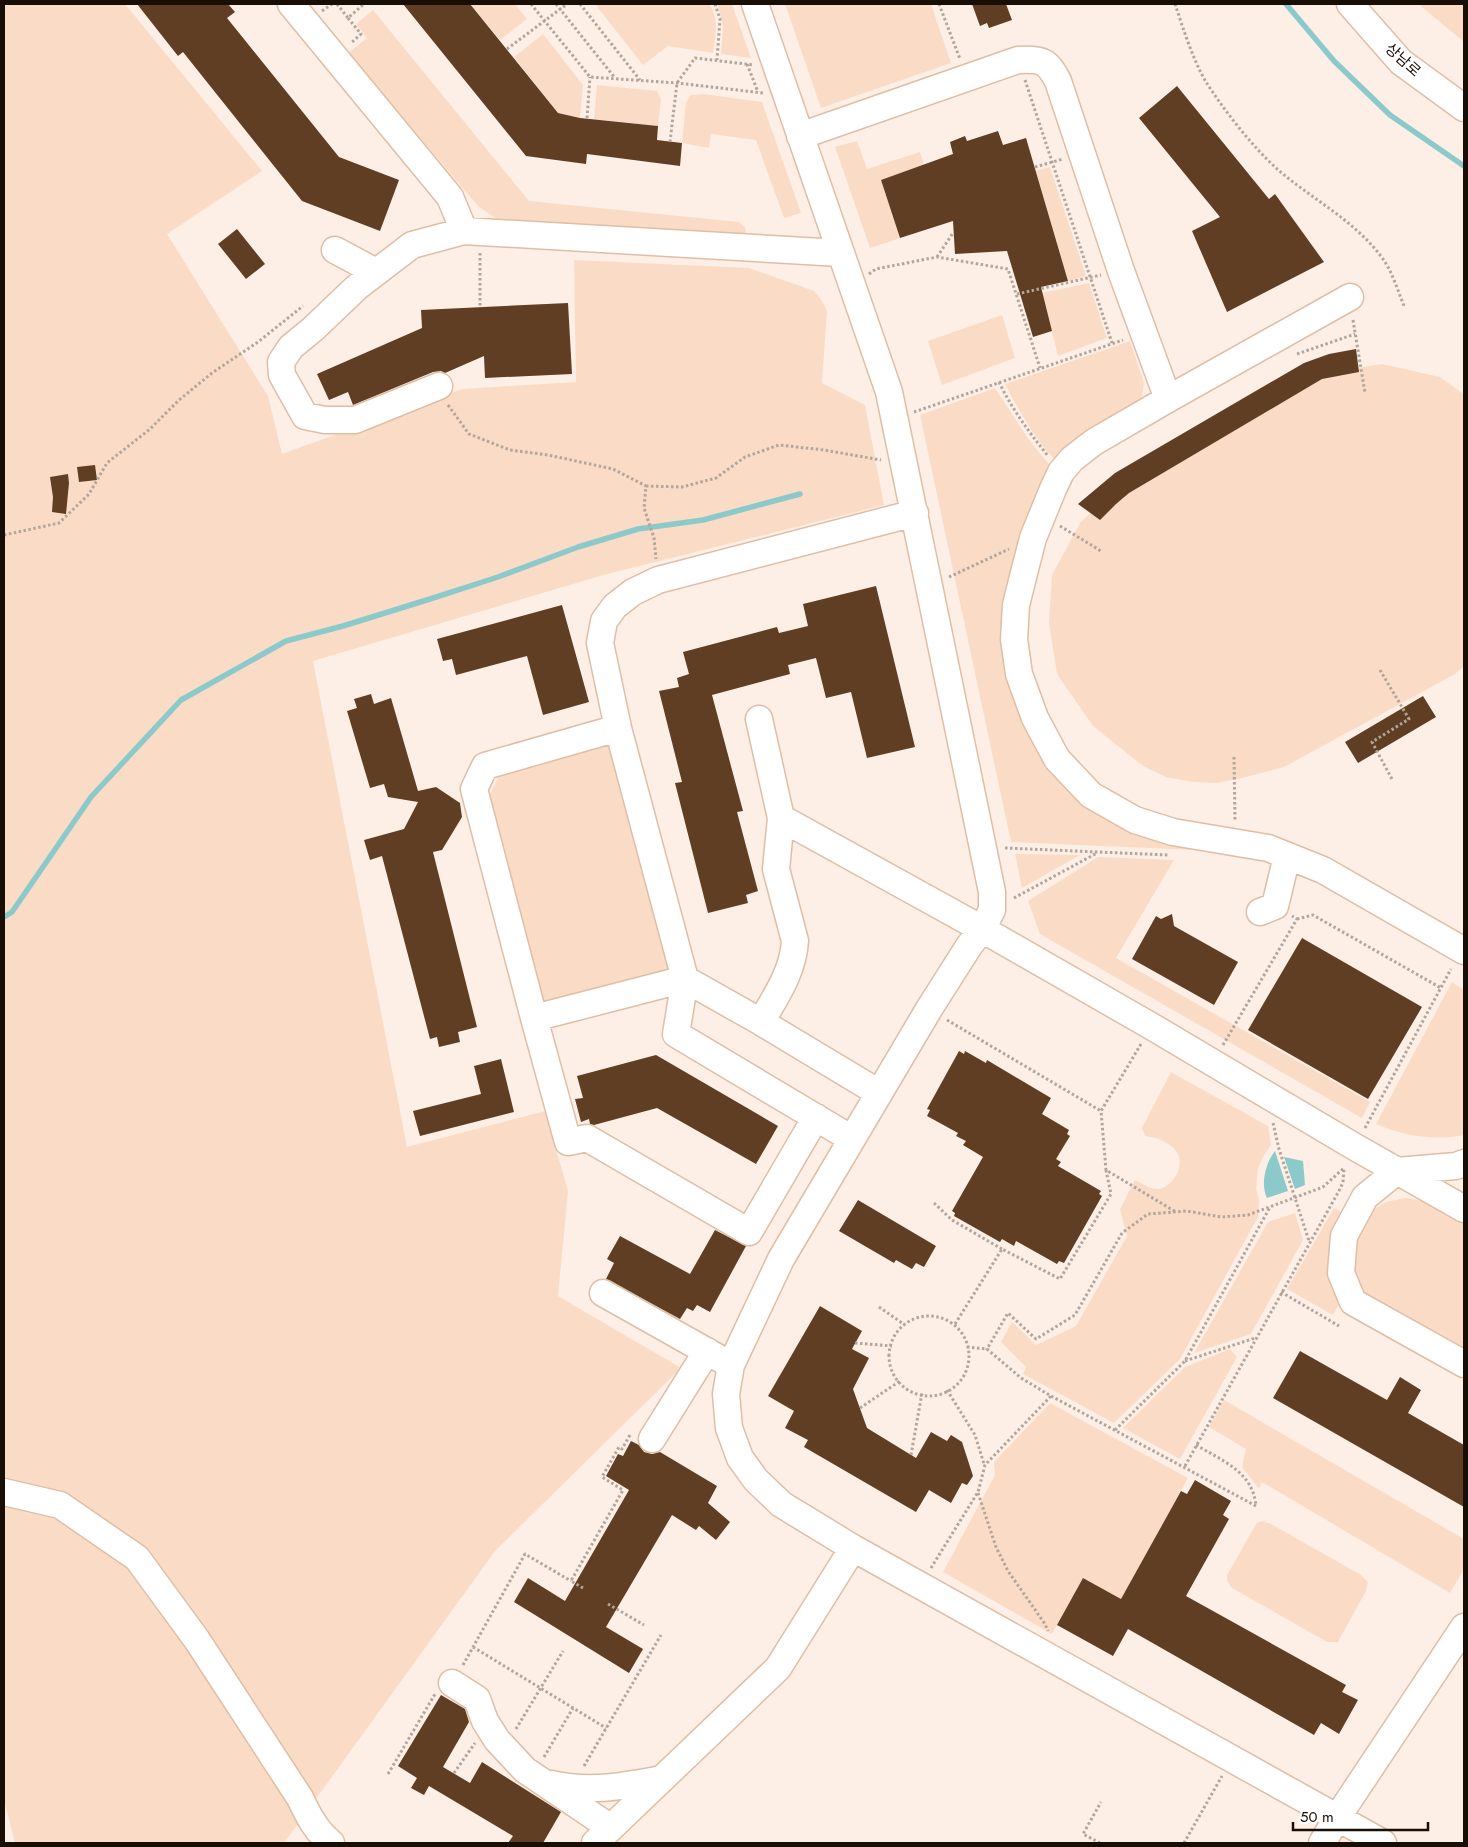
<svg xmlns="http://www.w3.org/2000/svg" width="1468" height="1847" font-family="Jost,'Noto Sans KR',sans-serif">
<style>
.green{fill:#fadcc6}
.water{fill:#8cc9ca}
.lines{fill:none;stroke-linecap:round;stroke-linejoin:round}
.stream{stroke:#8cc9ca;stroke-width:5.5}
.building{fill:#603e23}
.minor-casing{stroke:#dfbea6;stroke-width:29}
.path{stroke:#b2a59c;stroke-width:3;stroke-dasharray:2.5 2.5;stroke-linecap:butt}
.minor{stroke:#fff;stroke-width:26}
.labels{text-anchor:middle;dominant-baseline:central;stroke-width:5;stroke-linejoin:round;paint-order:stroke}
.street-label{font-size:15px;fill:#190e06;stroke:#fff}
</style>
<rect width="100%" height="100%" fill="#fdefe5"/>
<path class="green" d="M 4,4 L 125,4 L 262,171 L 167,234 L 268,396 L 282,454 L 462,389 L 576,382 L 574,260 L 749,268 L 814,291 L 822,301 L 827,311 L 822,383 L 865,405 L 884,505 L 607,574 L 313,661 L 407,1147 L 545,1111 L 568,1191 L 558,1296 L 681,1368 L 495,1551 L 287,1839 L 282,1843 L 15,1843 L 4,1800 Z
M 470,4 L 515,4 L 527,19 L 500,40 Z
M 595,4 L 709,4 C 720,18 715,36 713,53 L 668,46 L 643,65 Z
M 718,4 L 732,4 L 751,58 L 721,54 L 723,27 Z
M 785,4 L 931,4 L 951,63 L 821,108 Z
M 1419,4 L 1464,4 L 1464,42 L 1423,8 Z
M 373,10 L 529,201 L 739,222 L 745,227 L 746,232 L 741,237 L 503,223 L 479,207 L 348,53 L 367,38 L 356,24 Z
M 543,34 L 583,85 L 580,118 L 558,113 L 514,57 Z
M 597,85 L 657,91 L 661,99 L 658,126 L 594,119 Z
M 703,94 L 762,102 L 801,213 L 784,218 L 756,140 L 711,134 L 709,148 L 682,143 L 686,102 L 691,95 Z
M 857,141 L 867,169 L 920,152 L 924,165 L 881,180 L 900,238 L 870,248 L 835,147 Z
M 1050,167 L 1086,276 L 1068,281 L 1036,171 Z
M 1089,283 L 1107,338 L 1058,356 L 1042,293 Z
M 1002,315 L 1015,358 L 942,385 L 928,341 Z
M 1130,341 L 1144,383 L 1141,403 L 1057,461 C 1040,448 1015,404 1005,384 Z
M 1382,364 L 1440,377 L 1464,394 L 1464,666 L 1455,674 L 1284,767 L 1238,779 L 1216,783 L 1193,782 L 1166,777 L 1143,766 L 1093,726 L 1057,674 L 1049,623 L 1052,575 L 1080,523 L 1119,486 L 1314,375 Z
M 995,388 L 1029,440 L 1053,469 L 1036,495 L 1012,566 L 1004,606 L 1048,765 L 1196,841 L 1194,850 L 1011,842 L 920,415 Z
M 614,735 L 670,975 L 543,1005 L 489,796 L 503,768 Z
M 1015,854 L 1080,855 L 1022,888 Z
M 1098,857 L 1174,860 L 1116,958 L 1370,1102 L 1362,1118 L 1040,934 L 1028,901 Z
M 1452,982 L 1464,990 L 1464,1135 C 1434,1141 1404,1136 1376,1124 Z
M 1171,1072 L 1268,1126 L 1271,1145 L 1263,1157 L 1258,1168 L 1256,1189 L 1259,1199 L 1258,1217 L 1180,1359 L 1114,1423 L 1023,1374 L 1026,1367 L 1001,1342 L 1012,1322 L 1036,1345 L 1076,1326 L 1127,1236 L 1120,1209 L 1135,1180 C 1142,1183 1149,1189 1157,1189 C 1170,1189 1183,1170 1179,1157 C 1175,1144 1157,1137 1145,1136 L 1142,1128 Z
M 1405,1198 L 1427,1201 L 1464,1222 L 1464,1353 L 1363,1295 L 1353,1282 L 1349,1256 L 1371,1211 L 1386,1202 Z
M 1334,1208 L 1346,1214 L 1342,1298 L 1333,1315 L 1287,1289 Z
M 1295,1213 L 1303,1240 L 1251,1334 L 1194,1353 L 1268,1222 Z
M 1230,1349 L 1237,1357 L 1180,1459 L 1123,1428 L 1185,1367 Z
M 1224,1400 L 1464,1539 L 1464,1569 L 1450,1593 L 1262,1482 L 1259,1489 L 1242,1467 L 1246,1449 L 1209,1427 Z
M 1050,1403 L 1188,1478 L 1121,1599 L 1083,1578 L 1052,1634 L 943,1572 L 995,1475 L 994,1462 Z
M 1263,1521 L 1271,1524 L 1361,1575 L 1368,1582 L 1366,1591 L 1338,1642 L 1327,1642 L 1232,1588 L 1227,1581 L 1227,1575 L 1255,1526 L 1257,1523 Z"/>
<path class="water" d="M 1275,1151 L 1288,1191 L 1267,1198 C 1260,1184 1266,1162 1275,1151 Z
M 1284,1157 L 1303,1161 L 1305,1185 L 1295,1189 Z"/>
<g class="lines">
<path class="stream" d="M 1286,4 L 1334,61 L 1390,115 L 1464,166
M 4,917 L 12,912 L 91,797 L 181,700 L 286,641 L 343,626 L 430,599 L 498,577 L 578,547 L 638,529 L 703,520 L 800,494"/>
</g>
<path class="building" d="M 137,4 L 228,4 L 235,12 L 227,18 L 339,157 L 399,180 L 380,231 L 302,201 L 183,52 L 178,56 Z
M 403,4 L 470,4 L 558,113 L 580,118 L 658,126 L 657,140 L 682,143 L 680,166 L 587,154 L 586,164 L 526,156 Z
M 972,4 L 1006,4 L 1012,20 L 989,28 L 987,23 L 980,26 Z
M 1177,86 L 1269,199 L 1275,194 L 1324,262 L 1227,312 L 1192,231 L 1220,217 L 1139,118 Z
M 998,131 L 1003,145 L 1026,138 L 1068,281 L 1041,287 L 1052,331 L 1033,337 L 1007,251 L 955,254 L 953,221 L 900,238 L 881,180 L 953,154 L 950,142 L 965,136 L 967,141 Z
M 237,229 L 265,264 L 246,279 L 218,244 Z
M 568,303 L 572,374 L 485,378 L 484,356 L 445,373 L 441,371 L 433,372 L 353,405 L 348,392 L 329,400 L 317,374 L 422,328 L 421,310 Z
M 1356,349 L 1359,372 L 1322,379 L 1129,493 L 1116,504 L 1100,520 L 1078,504 L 1115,473 L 1304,363 L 1329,354 Z
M 95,465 L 97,480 L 79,482 L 77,467 Z
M 68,474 L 69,483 L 66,514 L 52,512 L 53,497 L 50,477 Z
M 876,586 L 915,747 L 867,758 L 851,692 L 826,698 L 816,658 L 788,665 L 790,674 L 712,695 L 743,811 L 737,812 L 758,891 L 746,895 L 748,903 L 708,913 L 675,783 L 682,782 L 659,691 L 679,687 L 677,678 L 689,674 L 683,652 L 777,627 L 779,633 L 808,626 L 803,604 Z
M 562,605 L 589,702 L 543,715 L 527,656 L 456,675 L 452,659 L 443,661 L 437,639 Z
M 371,694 L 374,704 L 391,698 L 418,791 L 436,787 L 460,803 L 462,817 L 442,850 L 433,852 L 477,1027 L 458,1032 L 460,1042 L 439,1047 L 437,1037 L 430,1039 L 382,856 L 370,860 L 364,840 L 404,829 L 418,802 L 388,797 L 384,784 L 370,788 L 347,711 L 357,708 L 354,699 Z
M 1423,696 L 1436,717 L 1358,763 L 1345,742 Z
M 1172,914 L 1174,926 L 1238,962 L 1214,1005 L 1132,959 L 1156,916 L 1161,919 Z
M 1302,938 L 1422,1007 L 1368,1099 L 1248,1030 Z
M 959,1051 L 964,1054 L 965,1051 L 986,1063 L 987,1060 L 1051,1098 L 1042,1114 L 1069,1130 L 1067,1134 L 1070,1136 L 1056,1159 L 1061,1162 L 1058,1166 L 1101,1191 L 1099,1194 L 1102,1196 L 1064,1263 L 1059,1261 L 1057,1264 L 1016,1241 L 1014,1246 L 1002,1239 L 1000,1242 L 954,1216 L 955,1213 L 952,1211 L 983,1157 L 963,1145 L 966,1141 L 956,1136 L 958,1133 L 927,1116 L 930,1110 L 927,1109 Z
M 656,1055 L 778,1126 L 756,1164 L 657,1108 L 594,1125 L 590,1124 L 589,1119 L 581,1122 L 575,1099 L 583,1098 L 577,1076 Z
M 501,1059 L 514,1112 L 420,1136 L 413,1111 L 481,1094 L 474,1066 Z
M 858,1200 L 936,1246 L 924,1267 L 916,1263 L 912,1269 L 896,1260 L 894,1263 L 839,1231 Z
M 715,1230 L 746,1246 L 710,1312 L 697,1305 L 693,1311 L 687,1308 L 680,1319 L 606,1279 L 614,1263 L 607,1259 L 620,1236 L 690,1274 Z
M 820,1306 L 862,1331 L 852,1349 L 869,1358 L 853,1389 L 867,1428 L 916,1458 L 931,1432 L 947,1441 L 951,1435 L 962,1442 L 973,1476 L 967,1485 L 962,1483 L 951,1503 L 929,1490 L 916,1512 L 804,1447 L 808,1440 L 785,1428 L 794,1411 L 768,1396 Z
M 1300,1351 L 1387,1400 L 1400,1377 L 1421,1390 L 1408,1413 L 1464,1445 L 1464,1507 L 1273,1398 Z
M 631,1441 L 639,1445 L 644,1452 L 652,1454 L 660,1452 L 717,1486 L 708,1503 L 730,1522 L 716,1540 L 699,1526 L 696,1530 L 672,1515 L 606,1627 L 643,1649 L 629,1673 L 514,1602 L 528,1578 L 565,1601 L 629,1490 L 606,1476 L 618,1454 L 623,1456 Z
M 1195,1480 L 1231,1501 L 1223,1515 L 1229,1519 L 1186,1596 L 1346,1685 L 1342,1692 L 1358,1700 L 1339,1734 L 1321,1723 L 1314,1735 L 1128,1629 L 1113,1656 L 1057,1625 L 1083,1578 L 1121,1599 L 1181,1491 L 1187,1494 Z
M 441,1695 L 465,1709 L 469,1722 L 443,1767 L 470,1783 L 482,1762 L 561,1812 L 543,1843 L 508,1843 L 513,1836 L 429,1786 L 424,1795 L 411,1788 L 417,1778 L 398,1766 Z"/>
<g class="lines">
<g class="minor-casing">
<path id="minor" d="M 291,4 L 450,197 L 464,231
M 755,4 L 889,392 L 992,892 L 992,910 L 982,929 L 969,946 L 929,1009 L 781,1259 L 731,1365 L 726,1394 L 729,1428 L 740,1458 L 756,1480 L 781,1504 L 853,1548 L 1383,1843
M 1350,4 L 1401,62 L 1464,108
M 800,136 L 1018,60 C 1042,59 1047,60 1058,81 L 1121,271 L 1168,399
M 335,250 L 376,272
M 1350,297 L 1168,399 L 1094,442 L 1072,459 L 1061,472 L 1053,489 L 1033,538 L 1024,573 L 1016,605 L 1014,639 L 1019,674 L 1035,718 L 1057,759 L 1091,795 L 1135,820 L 1173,832 L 1268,848 L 1323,870 L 1464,951
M 439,386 L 355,420 L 325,420 L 305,416 L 282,375 L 281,362 L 291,347 L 313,329 L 357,287 L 412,245 L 464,231 L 840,253
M 759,719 L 781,818 L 776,869 L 795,941 C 793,972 776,996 761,1022
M 618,728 L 485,766 L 474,789 L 534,1018 L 568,1142 L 587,1138 L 749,1232 L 816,1117
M 781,818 L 982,929 L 1151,1026 L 1355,1147 L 1464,1209
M 1260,912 L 1275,906 L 1287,856
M 534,1018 L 685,979 L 761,1022 L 879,1093
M 852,1139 L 676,1034 L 685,979 L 618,728 L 600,643 L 604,621 L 615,606 L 633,592 L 658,580 L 915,513
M 1464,1163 L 1456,1166 L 1397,1171 L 1365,1197 L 1344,1236 L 1341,1273 L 1353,1302 L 1464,1364
M 603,1293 L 731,1365
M 652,1439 L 707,1351
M 4,1492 L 60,1505 L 137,1558 L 197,1640 L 300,1798 C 308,1815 316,1831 331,1843
M 452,1683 L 477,1699 L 485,1721 L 497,1740 L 525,1770 L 611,1828
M 551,1784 C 591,1793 623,1786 662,1779
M 595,1843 L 778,1668 L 853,1548
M 1322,1843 L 1337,1818 L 1464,1627"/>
</g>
<path class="path" d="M 337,4 L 348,18 L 364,4
M 531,4 L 590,77 L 677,83 L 763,93
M 556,4 L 615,78
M 580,4 L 640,80
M 715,4 L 720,19 L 717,60
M 939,4 L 960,59
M 1175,4 C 1183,28 1193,60 1206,82 C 1224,110 1251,145 1276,168 C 1311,199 1355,220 1383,259 C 1393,273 1398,292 1405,308
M 322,11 L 332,4
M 348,18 L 361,34 L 351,43
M 507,49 L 567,4
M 747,64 L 758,92
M 1025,80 L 1112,343
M 587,118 L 590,77
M 670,142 L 677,83 L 695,58 L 754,65
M 1035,167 L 1063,159
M 480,253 L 480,307
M 937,257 L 953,233
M 869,274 L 876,269 L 937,257 L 1008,269 L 1040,368
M 1017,294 L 1101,275
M 1353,320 L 1365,393
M 1297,354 L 1355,334
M 999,382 C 1012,409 1029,432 1048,456
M 448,405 L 469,434 L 510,450 L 548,455 L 613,469 L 646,486 L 644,508 L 654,538 L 656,559
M 914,412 L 1123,340
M 646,486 L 682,487 L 716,478 L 745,457 L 779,445 L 824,450 L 881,460
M 1060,526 L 1101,551
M 4,535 L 59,523 L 89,494 L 107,463 L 150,429 L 179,400 L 212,373 L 258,342 L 303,306
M 949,577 L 1009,549
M 1380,670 L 1409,719 L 1372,742 L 1393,781
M 1234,757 L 1235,822
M 1005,848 L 1168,855
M 1014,898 L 1097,853
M 1297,919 L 1313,915 L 1441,988
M 947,1020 L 1101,1111
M 1141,1044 L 1101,1111 L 1106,1170 L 1176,1212
M 1223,1045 L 1297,919 L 1292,916
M 1273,1123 L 1279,1149 L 1309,1241
M 1365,1128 L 1451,969
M 934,1203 L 952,1220 L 1002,1249
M 1281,1292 L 1339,1326
M 879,1307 L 905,1325
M889 1356a40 40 0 1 1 80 0a40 40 0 1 1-80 0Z
M 955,1324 L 1002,1249 L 1060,1279 L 1111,1194 L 1106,1170
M 855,1343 L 892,1346
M 967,1347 L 987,1349
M 1185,1361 L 1255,1338
M 947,1390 L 975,1435 L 984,1464
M 860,1408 L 900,1381
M 1115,1430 L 1185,1361 L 1270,1207
M 1196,1445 C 1223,1461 1253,1472 1256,1506
M 911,1455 L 922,1393
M 1185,1466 L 1340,1189 L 1343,1182 L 1344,1168
M 978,1493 L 996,1547 L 1008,1571 L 1045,1624 L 1048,1631
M 1256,1506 L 1051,1396 L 1021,1378 L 987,1349 L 1008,1313 L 1036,1339 L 1075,1315 L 1122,1233 L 1148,1214 L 1187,1211 L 1221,1217 L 1248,1215 L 1323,1187 L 1344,1168
M 931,1568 L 978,1492 L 985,1465 L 1051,1396
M 583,1588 L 571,1581 L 623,1490 L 602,1477 L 619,1447 L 622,1449 L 630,1435
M 608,1604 L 644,1625
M 473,1647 L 606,1728
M 463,1665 L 525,1554 L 571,1581
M 516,1729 L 563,1651
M 544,1757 L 573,1708
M 584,1766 L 661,1635
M 454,1773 L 475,1743
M 388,1774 L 435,1694
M 1100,1843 L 1083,1834 L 1101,1802
M 1184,1843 L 1222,1776"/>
<use href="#minor" class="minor"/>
</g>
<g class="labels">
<g class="street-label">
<text transform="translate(1403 60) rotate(42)">상남로</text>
</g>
</g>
<rect width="1468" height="1847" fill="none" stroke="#190e06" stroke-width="10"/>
<path d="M1293 1822v8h135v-8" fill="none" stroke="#190e06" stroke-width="2.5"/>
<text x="1300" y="1822" font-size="15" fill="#190e06" stroke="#ffffff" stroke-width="4" paint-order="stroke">50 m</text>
</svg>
